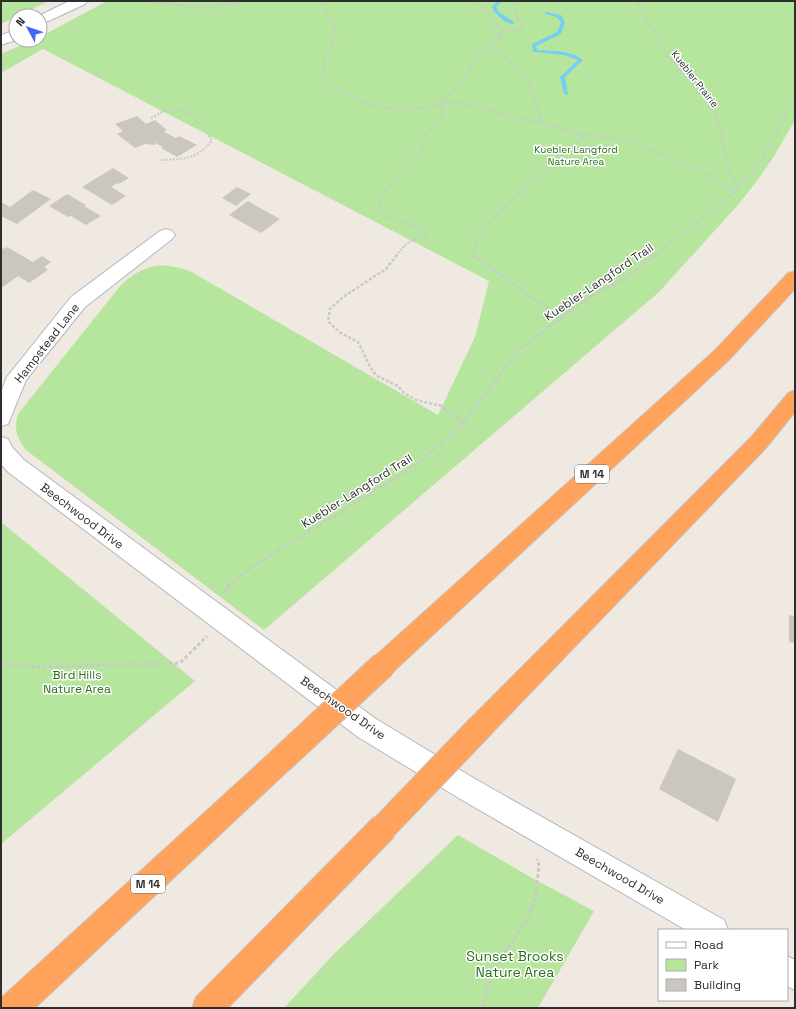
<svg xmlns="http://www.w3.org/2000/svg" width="796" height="1009" font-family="'Space Grotesk',sans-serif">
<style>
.green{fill:#b6e59e}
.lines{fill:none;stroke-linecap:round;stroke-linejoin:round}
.stream{fill:#75cff0;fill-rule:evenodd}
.building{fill:#cbc7bf}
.minor-casing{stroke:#b4b7c1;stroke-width:2}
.tertiary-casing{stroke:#b4b7c1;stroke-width:2}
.motorway-casing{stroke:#c9c9c9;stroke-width:2}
.path-far2{stroke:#c9c9c9;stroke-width:2;stroke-dasharray:2 1.5;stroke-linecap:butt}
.path-far1{stroke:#c9c9c9;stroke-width:2.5;stroke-dasharray:3 2;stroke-linecap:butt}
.path{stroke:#c9c9c9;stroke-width:3;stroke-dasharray:3.5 2.5;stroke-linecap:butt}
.minor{fill:#fff;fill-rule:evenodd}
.tertiary{fill:#fff;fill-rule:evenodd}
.motorway{fill:#ffa35c;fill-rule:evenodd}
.motorway-bridge-casing{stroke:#c9c9c9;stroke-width:28;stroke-linecap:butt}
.motorway-bridge{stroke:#ffa35c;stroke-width:26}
.labels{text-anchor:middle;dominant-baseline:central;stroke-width:3;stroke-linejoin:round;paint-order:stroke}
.far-street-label{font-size:10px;fill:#2e2e2e;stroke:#fff}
.far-park-label{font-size:10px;fill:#2c6e1b;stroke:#fff}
.shield{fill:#fff;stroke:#6d6d6d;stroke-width:1}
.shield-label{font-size:11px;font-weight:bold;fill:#2e2e2e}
.street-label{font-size:12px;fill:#2e2e2e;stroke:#fff}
.park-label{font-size:12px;fill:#2c6e1b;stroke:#fff}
.near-park-label{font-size:14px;fill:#2c6e1b;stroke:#fff}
</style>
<rect width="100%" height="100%" fill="#efe9e1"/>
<path class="green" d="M 1,1 L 49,1 L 1,24 Z
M 107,1 L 795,1 L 795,120 L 773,158 L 756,182 L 737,206 L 659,292 L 264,630 L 26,450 C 16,436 14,431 18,414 L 121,285 C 144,264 160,261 190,271 L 438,415 L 475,337 L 489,281 L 43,49 L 1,73 L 1,54 L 34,40 L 40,40 L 40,37 Z
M 1,522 L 195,681 L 1,844 Z
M 458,835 L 532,878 L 594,911 L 538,1008 L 284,1008 L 334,954 Z"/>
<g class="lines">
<path class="stream" d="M 497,1 L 502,1 L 496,7 L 499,12 L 514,22 L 514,24 C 505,24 496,15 492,7 Z
M 545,12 L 561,15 L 565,22 L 561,34 L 536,46 L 537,50 C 552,51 571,50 583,60 L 565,77 L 568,94 L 568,95 L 564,94 L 560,77 L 578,60 L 564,55 L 535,52 L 533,51 L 532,44 L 557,32 L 561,22 L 557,17 L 545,14 Z"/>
</g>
<path class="building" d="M 137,116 L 146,124 L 155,120 L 167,130 L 164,132 L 176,138 L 179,136 L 197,145 L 177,157 L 161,148 L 163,147 L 156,143 L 155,145 L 145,144 L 135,148 L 117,134 L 123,131 L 115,124 Z
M 113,168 L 129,178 L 119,184 L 117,183 L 111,187 L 126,196 L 112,205 L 82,187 Z
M 237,187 L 251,194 L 236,206 L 222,198 Z
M 33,190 L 51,199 L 17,224 L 1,216 L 1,202 L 10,207 Z
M 67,194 L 86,205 L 84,206 L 101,216 L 86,225 L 71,216 L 68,217 L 49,206 Z
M 248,201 L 280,219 L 261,233 L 229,215 Z
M 1,247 L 4,249 L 7,247 L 33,262 L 42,256 L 51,262 L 44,267 L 48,270 L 29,283 L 18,276 L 3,287 L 1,286 Z
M 789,615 L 795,616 L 795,643 L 789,642 Z
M 678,749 L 736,779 L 718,822 L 659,789 Z"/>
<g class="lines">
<g class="minor-casing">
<path id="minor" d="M 166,229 L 172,231 L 175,235 L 172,239 L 85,307 L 26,380 L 8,424 L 1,426 L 1,392 L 7,377 L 71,297 L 160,231 Z
M 1,437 L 8,439 L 12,447 L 24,460 L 376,719 L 475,779 L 724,920 L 728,930 L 686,930 L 457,797 L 358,737 L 8,472 L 1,464 Z
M 787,956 L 795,960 L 795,990 L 787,986 Z"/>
</g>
<g class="tertiary-casing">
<path id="tertiary" d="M 69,1 L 87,1 L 85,4 L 40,25 L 39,16 Z
M 16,30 L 16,40 L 1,45 L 1,35 Z"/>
</g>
<g class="motorway-casing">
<path id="motorway" d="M 795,271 L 795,289 L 729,360 L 392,673 L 383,676 L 374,673 L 371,665 L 374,657 L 715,350 L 788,273 Z
M 795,390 L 795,412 L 766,448 L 490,735 L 481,738 L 472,735 L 468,726 L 472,717 L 752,436 L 788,393 Z
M 282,746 L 291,750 L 295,759 L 291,768 L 35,1008 L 1,1008 L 2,997 L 273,750 Z
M 383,814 L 393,818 L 397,828 L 393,838 L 228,1008 L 192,1008 L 196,997 L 373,818 Z"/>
</g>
<path class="path-far2" d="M 144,1 L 206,8 L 245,1
M 321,1 L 337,34 L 324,60 L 324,74 L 344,93 L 365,104 L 404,110 L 458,102 L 586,135 L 621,139 L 668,156 L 714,178 L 734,193 L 736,185 L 729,169 L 717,119 L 710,105 L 665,51 L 636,1
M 518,1 L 515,13 L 522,27 L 514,31 L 505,28 L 493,49 L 528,76 L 543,124
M 441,104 L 466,75 L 474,61 L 492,40 L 502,32 L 490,14 L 473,1
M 151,118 C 157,115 162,111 168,110 C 188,105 202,126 212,140 C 197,160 183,159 160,160
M 396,256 C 407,242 408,241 426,236 L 428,233 L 404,222 L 382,215 L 379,205 C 390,184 403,166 422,151 C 423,135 429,127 442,118 L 443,109 L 441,104
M 475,256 L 473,255 L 477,239 L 492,219 L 568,149 L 586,135
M 654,256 L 734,193 L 763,158 L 795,98"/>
<path class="path-far1" d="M 397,255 L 386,269 L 343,297 L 330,309 L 328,321 L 339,332 L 358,342 L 373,372 L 379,377 L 398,386 L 404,393 L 416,400 L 442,406 L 451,415 L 463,423
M 473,255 L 561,318
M 228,585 L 252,567 L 416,465 L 463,423 L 518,351 L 579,304 L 631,274 L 655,255"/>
<path class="path" d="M 225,593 L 229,584
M 1,664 L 36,667 L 180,663 L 207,636
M 482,1008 L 493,970 L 526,921 L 535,901 L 539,866 L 537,859"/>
<use href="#minor" class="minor"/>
<use href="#tertiary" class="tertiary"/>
<use href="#motorway" class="motorway"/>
<g class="motorway-bridge-casing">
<path id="motorway-bridge" d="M 282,759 L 383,665
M 383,828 L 481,726"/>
</g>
<use href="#motorway-bridge" class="motorway-bridge"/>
</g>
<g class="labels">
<g class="far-street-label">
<text transform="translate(695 79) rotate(52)">Kuebler Prairie</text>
</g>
<g class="far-park-label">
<text x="576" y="149">Kuebler Langford<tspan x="576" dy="12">Nature Area</tspan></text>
</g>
<g class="shield">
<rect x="575" y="465" width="34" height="18" rx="3"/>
<rect x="131" y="875" width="34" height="18" rx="3"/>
</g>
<g class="shield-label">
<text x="592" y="474">M 14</text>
<text x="148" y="884">M 14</text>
</g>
<g class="street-label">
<text transform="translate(599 282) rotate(-34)">Kuebler-Langford Trail</text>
<text transform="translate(47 343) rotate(-52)">Hampstead Lane</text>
<text transform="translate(357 491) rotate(-32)">Kuebler-Langford Trail</text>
<text transform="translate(82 516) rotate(37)">Beechwood Drive</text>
<text transform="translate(343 708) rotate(35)">Beechwood Drive</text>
<text transform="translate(620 876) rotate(30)">Beechwood Drive</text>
</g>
<g class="park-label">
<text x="77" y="675">Bird Hills<tspan x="77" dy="14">Nature Area</tspan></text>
</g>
<g class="near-park-label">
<text x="515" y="956">Sunset Brooks<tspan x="515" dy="16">Nature Area</tspan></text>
</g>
</g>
<rect width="796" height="1009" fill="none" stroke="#2e2e2e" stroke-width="4"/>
<rect x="658" y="929" width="130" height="72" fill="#ffffff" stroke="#ababab"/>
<rect x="666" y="942" width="20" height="6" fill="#ffffff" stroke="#ababab"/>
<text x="694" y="949" font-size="12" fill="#2e2e2e">Road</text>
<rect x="666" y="959" width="20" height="12" fill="#b6e59e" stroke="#ababab"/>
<text x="694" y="969" font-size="12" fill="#2e2e2e">Park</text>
<rect x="666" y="979" width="20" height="12" fill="#cbc7bf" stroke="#ababab"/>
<text x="694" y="989" font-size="12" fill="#2e2e2e">Building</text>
<g transform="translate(28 28) rotate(310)"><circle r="19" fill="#ffffff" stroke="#ababab"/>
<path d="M0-3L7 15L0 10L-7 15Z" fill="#4264fb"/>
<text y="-6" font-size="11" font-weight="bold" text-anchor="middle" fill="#2e2e2e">N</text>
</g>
</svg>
